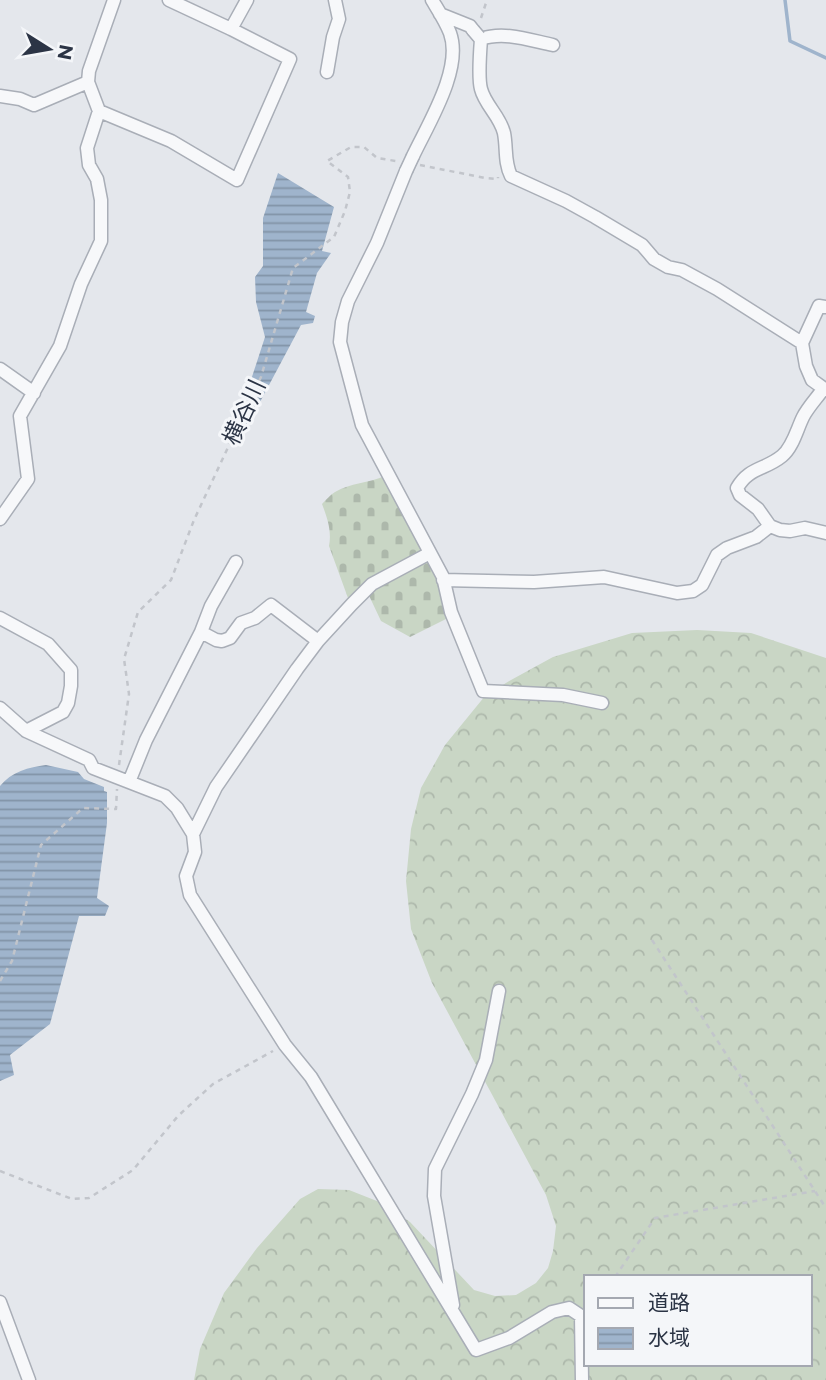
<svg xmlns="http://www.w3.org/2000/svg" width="826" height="1380" font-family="Montserrat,'Noto Sans JP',sans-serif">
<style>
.forest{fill:url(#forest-crowns);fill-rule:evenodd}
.cemetery{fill:url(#cemetery-stones)}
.water{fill:url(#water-rules)}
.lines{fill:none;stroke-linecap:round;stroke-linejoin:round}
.stream{stroke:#9fb4cc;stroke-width:3.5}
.minor-casing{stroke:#a9aeb7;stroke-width:15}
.path{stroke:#c2c5cb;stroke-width:2.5;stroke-dasharray:5 5;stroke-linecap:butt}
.minor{stroke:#f7f8fa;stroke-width:12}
.minor-bridge-casing{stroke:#a9aeb7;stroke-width:15;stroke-linecap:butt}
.minor-bridge{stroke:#f7f8fa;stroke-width:12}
.labels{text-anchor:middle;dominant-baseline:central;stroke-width:6;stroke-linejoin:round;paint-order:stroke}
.street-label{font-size:23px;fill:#2b3445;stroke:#f4f6f9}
</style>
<defs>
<pattern id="forest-crowns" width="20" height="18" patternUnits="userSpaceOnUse" patternTransform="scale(1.75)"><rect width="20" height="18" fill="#c9d6c5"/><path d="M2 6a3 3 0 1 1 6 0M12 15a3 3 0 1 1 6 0" fill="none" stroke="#adb8ab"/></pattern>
<pattern id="cemetery-stones" width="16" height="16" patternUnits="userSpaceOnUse" patternTransform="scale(1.75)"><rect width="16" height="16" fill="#c9d6c5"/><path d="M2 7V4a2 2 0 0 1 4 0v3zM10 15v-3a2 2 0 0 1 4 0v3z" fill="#adb8ab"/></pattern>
<pattern id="water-rules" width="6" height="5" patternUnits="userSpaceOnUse" patternTransform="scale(1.75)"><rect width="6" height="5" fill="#9fb4cc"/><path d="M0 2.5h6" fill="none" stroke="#8293a7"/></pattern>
</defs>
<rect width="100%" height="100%" fill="#e4e7ec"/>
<path class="forest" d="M 697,630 L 751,633 L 826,658 L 826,1380 L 194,1380 L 200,1349 L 224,1293 L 257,1248 L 300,1199 L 318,1189 L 349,1190 L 382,1203 L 410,1222 L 474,1290 L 495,1296 L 516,1295 L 536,1283 L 548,1268 L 553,1251 L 556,1226 L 546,1195 L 432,983 L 411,929 L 406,881 L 411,829 L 421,788 L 445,745 L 485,696 L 511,680 L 553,657 L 632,633 ZM 586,1277 L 810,1277 L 810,1364 L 586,1364 Z"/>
<path class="cemetery" d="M 385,476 L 439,580 L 450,617 L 410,637 L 381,621 L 364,585 L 348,598 L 329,546 C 332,531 327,517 322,504 C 326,500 330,495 335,492 C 350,483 369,483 385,476 Z"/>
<path class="water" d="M 278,173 L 334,207 L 322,251 L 331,253 L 317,273 L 306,312 L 315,316 L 313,323 L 301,325 L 253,415 L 246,425 L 249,386 L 265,337 L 256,302 L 255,277 L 263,266 L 263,218 Z
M 46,765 L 78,772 L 84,779 L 104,787 L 104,791 L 107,792 L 107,823 L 97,898 L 109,906 L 105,916 L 79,916 L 50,1024 L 10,1055 L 14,1075 L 0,1081 L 0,786 C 11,772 29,767 46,765 Z"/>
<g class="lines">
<path class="stream" d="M 785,0 L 790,41 L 826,58"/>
<g class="minor-casing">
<path id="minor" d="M 114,0 L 89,71 L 88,82 L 99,111 L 171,141 L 237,180 L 290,59 L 231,29 L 247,0
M 169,0 L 231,29
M 440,14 L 470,26 L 473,30
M 479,37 L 481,39 C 480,52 478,78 481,89 C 485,105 500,116 504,133 C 507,148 504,162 511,176 L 566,201 L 595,217 L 642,245 L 654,259 L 668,267 L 682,270 L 717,289 L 802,343
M 481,39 C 504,31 529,40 553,45
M 327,72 L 333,37 L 339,19 L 335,0
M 0,96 L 20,99 L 34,105 L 88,82
M 413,156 C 428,124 463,69 450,33 C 446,22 438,10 432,0
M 406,171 L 377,243 L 348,301 L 342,322 L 340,342 L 362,425 L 443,577 L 451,612 L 483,691 L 563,695 L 602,703
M 826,307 L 819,306 L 802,343 L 806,366 L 812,380 L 826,390
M 0,369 L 34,393
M 823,389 C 817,398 808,407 803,417 C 797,429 793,447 782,456 C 765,470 749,467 737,488 L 740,495 L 758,509 L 770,526 L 780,530 L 790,531 L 805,528 L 826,533
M 0,519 L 28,479 L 20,416 L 60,346 L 81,284 L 101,241 L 101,200 L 97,179 L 89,165 L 87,148 L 99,111
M 443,580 L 534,582 L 604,577 L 677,593 L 693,591 L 702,585 L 717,555 L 727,548 L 756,537 L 770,526
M 0,618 L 48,644 L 71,670 L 71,686 L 68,703 L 63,712 L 26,731
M 201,632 L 216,640 L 222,641 L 230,638 L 241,623 L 255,618 L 271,605 L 318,641
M 0,708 L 26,731 L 89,760 L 93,768 L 165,796 L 177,808 L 193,834 L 195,852 L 186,876 L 190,895 L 285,1045 L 311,1077 L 476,1350 L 509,1338 L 552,1312 L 569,1308 L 581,1316 L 582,1380
M 129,782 L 146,740 L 201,632 L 211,606 L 236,562
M 193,834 L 216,787 L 297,669 L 318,641 L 352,604 L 372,584 L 430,553
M 0,1302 L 29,1380
M 453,1305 L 434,1196 L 435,1169 L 472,1094 L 486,1060 L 499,991"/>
</g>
<path class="path" d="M 481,18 L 487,0
M 420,165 L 485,178 L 498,179 L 498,177
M 119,765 L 129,694 L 124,659 L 138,612 L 171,580 L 194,520 L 261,377 L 293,268 L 334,237 L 345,211 L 350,192 L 348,177 L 327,161 L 351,147 L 364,147 L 377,158 L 396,161
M 652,940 L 826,1208
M 0,981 L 12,961 L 41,845 L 83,808 L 116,809 L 117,789
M 0,1171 L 72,1199 L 89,1198 L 133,1170 L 178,1116 L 213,1084 L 273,1051
M 615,1277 L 655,1218 L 815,1191"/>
<use href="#minor" class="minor"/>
<g class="minor-bridge-casing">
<path id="minor-bridge" d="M 473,30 L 479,37
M 406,171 L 413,156"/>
</g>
<use href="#minor-bridge" class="minor-bridge"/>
</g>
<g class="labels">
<g class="street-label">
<text transform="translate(244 412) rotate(-65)">横谷川</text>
</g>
</g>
<rect x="584" y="1275" width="228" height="91" fill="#f4f6f9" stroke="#a4a8b1" stroke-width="2"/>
<rect x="598" y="1298" width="35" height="10" fill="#f7f8fa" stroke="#a4a8b1" stroke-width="2"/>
<text x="648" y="1310" font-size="21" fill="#2b3445">道路</text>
<rect x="598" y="1328" width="35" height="21" fill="url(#water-rules)" stroke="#a4a8b1" stroke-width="2"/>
<text x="648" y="1345" font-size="21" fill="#2b3445">水域</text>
<g transform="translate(49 49) rotate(101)" stroke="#f4f6f9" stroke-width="5" paint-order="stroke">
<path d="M0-5L12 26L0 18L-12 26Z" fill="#2b3445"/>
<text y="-10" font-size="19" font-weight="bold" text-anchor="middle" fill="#2b3445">N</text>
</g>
</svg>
